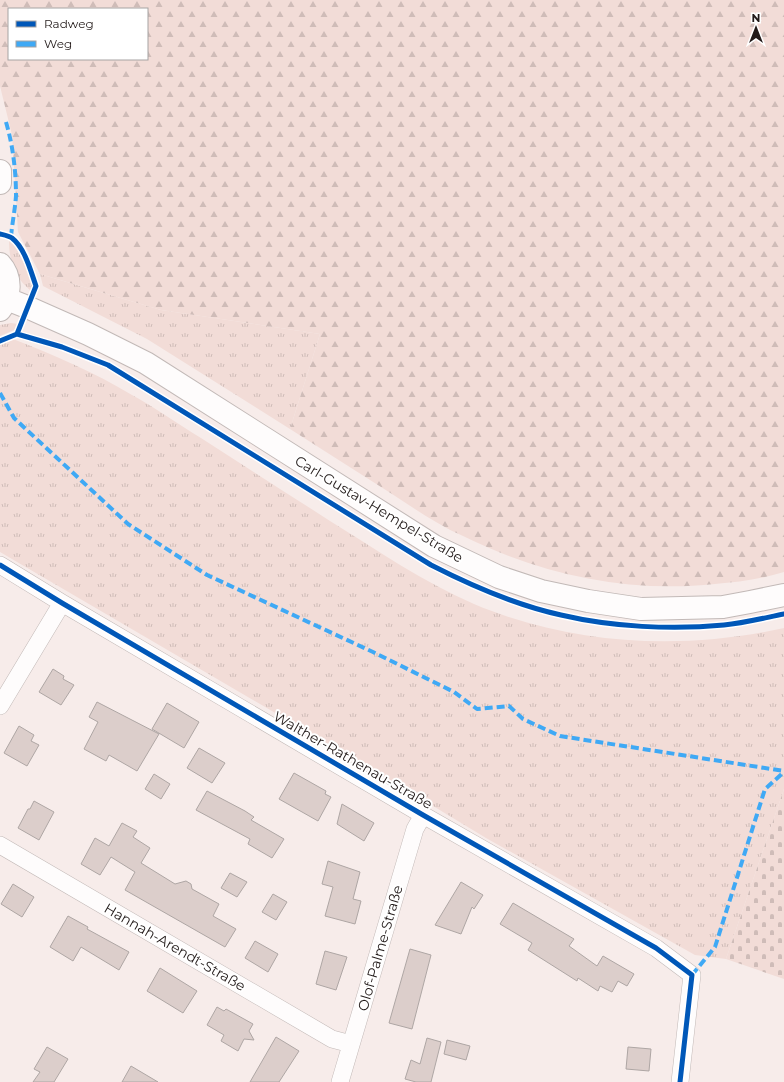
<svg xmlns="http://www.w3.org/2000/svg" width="784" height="1082" font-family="Montserrat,sans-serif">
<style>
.grass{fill:url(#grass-tufts)}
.forest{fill:url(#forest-firs);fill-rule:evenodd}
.cemetery{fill:url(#cemetery-stones)}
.building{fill:#dccecb;stroke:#aea6a4}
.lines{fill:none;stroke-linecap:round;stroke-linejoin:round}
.street-casing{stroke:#c2b9b7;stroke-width:18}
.secondary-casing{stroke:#c2b9b7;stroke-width:24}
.street{stroke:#fefcfc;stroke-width:17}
.secondary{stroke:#fefcfc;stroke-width:22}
.quiet{stroke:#3fa9f5;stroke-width:4;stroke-dasharray:8 4;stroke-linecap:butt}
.cycleway-casing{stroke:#fff;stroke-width:8}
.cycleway{stroke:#0057b8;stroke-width:5}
.labels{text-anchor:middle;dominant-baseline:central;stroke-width:4;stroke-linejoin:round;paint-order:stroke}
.street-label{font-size:14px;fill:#211918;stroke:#fff}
</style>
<defs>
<pattern id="grass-tufts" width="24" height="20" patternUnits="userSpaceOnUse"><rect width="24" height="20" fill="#f2dcd7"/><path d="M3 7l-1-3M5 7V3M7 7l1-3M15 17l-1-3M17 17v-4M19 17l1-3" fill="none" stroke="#cfbcb8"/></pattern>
<pattern id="forest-firs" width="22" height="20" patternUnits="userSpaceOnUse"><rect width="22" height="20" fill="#f2dcd7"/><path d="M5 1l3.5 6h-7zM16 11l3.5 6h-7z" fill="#cfbcb8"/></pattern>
<pattern id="cemetery-stones" width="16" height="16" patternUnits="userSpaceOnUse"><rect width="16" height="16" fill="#f2dcd7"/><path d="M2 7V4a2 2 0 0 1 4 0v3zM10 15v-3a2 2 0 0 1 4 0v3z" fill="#cfbcb8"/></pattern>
</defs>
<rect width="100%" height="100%" fill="#f7ecea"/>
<path class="grass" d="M 9,241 L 15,245 L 32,280 L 33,286 L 31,291 C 15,278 9,261 9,241 Z
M 40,274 L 161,310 L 320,334 L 290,429 L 147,339 L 43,286 Z
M 11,323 L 18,324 L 14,330 L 0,336 L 0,325 Z
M 13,339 C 54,355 94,372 132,395 C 156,408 178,424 201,438 C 244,466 287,493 330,521 C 377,550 423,582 474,604 C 571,645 682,651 784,628 L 784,789 L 726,959 L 695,955 L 486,838 L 400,786 L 0,552 L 0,344 Z"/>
<path class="forest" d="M 0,0 L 784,0 L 784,572 C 762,579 738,582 715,584 C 628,593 542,575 463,536 C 438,525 415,509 392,494 C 358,472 324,451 290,429 L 320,334 L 161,310 L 40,274 L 18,232 L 12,135 L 0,86 ZM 9,9 L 147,9 L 147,59 L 9,59 Z"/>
<path class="cemetery" d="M 784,789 L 784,979 L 726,959 Z"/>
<path class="building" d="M 53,669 L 64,676 L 63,679 L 74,685 L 61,705 L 39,692 Z
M 97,702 L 159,734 L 137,771 L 109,755 L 106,761 L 84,749 L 98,722 L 89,717 Z
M 167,703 L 199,722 L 184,748 L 152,729 Z
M 19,726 L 34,735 L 31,741 L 39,745 L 27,766 L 4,753 Z
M 199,748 L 225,763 L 212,783 L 187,768 Z
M 294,773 L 326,791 L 325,794 L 331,797 L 318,821 L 279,799 Z
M 154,774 L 170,784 L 161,799 L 145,789 Z
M 207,791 L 245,811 L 254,817 L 251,820 L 284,839 L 272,858 L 248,844 L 250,839 L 196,810 Z
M 34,801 L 54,812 L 39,840 L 18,828 L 28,809 L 30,809 Z
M 342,804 L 374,823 L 364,841 L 337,824 Z
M 122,823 L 137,831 L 133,837 L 150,848 L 141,863 L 175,884 L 186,881 L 191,884 L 192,889 L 219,904 L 213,916 L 236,929 L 225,947 L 125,890 L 135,872 L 111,857 L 100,875 L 81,864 L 95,838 L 109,846 Z
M 328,861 L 360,872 L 353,899 L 361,901 L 355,924 L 325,916 L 333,887 L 322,884 Z
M 230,873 L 247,882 L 237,897 L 221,888 Z
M 461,882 L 483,895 L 474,909 L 472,907 L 461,934 L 435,925 Z
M 13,884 L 34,897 L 22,917 L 1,904 Z
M 273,894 L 287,902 L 276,920 L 262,912 Z
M 513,903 L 574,939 L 569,946 L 597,966 L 603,956 L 634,974 L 627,986 L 618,981 L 612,992 L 600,986 L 598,991 L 578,978 L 577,981 L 528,950 L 532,943 L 500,924 Z
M 68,916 L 88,927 L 87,929 L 129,952 L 119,970 L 81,947 L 73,961 L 50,947 Z
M 255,941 L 278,954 L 268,972 L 245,958 Z
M 410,949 L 431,955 L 412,1029 L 389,1023 Z
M 325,951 L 347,957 L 336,990 L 316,984 Z
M 160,968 L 197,991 L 183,1013 L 147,991 Z
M 217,1007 L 224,1011 L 226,1009 L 253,1024 L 249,1031 L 254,1040 L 244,1039 L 238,1051 L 221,1041 L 224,1035 L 207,1025 Z
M 276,1037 L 299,1051 L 279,1082 L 250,1082 Z
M 427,1038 L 441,1042 L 431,1082 L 416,1082 L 405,1079 L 411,1060 L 420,1064 Z
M 447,1040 L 470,1046 L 466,1060 L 444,1054 Z
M 47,1047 L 68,1059 L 54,1082 L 33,1082 L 40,1072 L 34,1069 Z
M 628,1047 L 651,1049 L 649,1071 L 626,1069 Z
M 131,1066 L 158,1082 L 122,1082 Z"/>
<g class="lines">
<g class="street-casing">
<path id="street" d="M 0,565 L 62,603 L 423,815 L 656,948 L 692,975 L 680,1082
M 0,706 L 62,603
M 0,845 L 332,1039 L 351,1044
M 340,1082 L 415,829 L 423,815"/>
</g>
<g class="secondary-casing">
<path id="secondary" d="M 0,171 L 0,183
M 0,264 C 12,277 11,297 0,310
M 7,299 L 27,307 L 88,334 L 146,363 L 434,546 L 499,577 L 541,591 L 588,601 L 641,609 L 723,607 L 750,602 L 784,595"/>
</g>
<use href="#street" class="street"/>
<use href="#secondary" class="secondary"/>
<path class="quiet" d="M 6,122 C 13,146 16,171 16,196 C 15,210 12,224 11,237
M 0,393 L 14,418 L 128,524 L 207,575 L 373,652 L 454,692 L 477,709 L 509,706 L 523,719 L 560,736 L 784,771
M 692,975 L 715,947 L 765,789 L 784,772"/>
<g class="cycleway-casing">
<path id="cycleway" d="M 0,234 C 4,235 9,236 12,238 C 25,248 31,272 36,286 L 17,334
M 0,341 L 17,334 L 62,347 L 108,365 L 431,565 C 472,586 515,605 561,615 C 612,627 672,630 724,625 C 744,623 764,618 784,614
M 0,565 L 62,603 L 423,815 L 656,948 L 692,975 L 680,1082"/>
</g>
<use href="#cycleway" class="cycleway"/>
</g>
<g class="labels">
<g class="street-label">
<text transform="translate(379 509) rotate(31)">Carl-Gustav-Hempel-Straße</text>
<text transform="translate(353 760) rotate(30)">Walther-Rathenau-Straße</text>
<text transform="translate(175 947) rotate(30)">Hannah-Arendt-Straße</text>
<text transform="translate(380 948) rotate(-74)">Olof-Palme-Straße</text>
</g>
</g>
<rect x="8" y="8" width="140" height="52" fill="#ffffff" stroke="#a6a3a3"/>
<rect x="16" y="21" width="20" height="6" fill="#0057b8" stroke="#a6a3a3"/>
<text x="44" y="28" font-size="12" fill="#211918">Radweg</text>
<rect x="16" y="41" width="20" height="6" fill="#3fa9f5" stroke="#a6a3a3"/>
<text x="44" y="48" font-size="12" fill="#211918">Weg</text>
<g transform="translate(756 28)" stroke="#ffffff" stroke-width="3" paint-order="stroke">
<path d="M0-3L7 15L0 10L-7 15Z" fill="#211918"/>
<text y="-6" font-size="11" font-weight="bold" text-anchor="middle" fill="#211918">N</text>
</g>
</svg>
